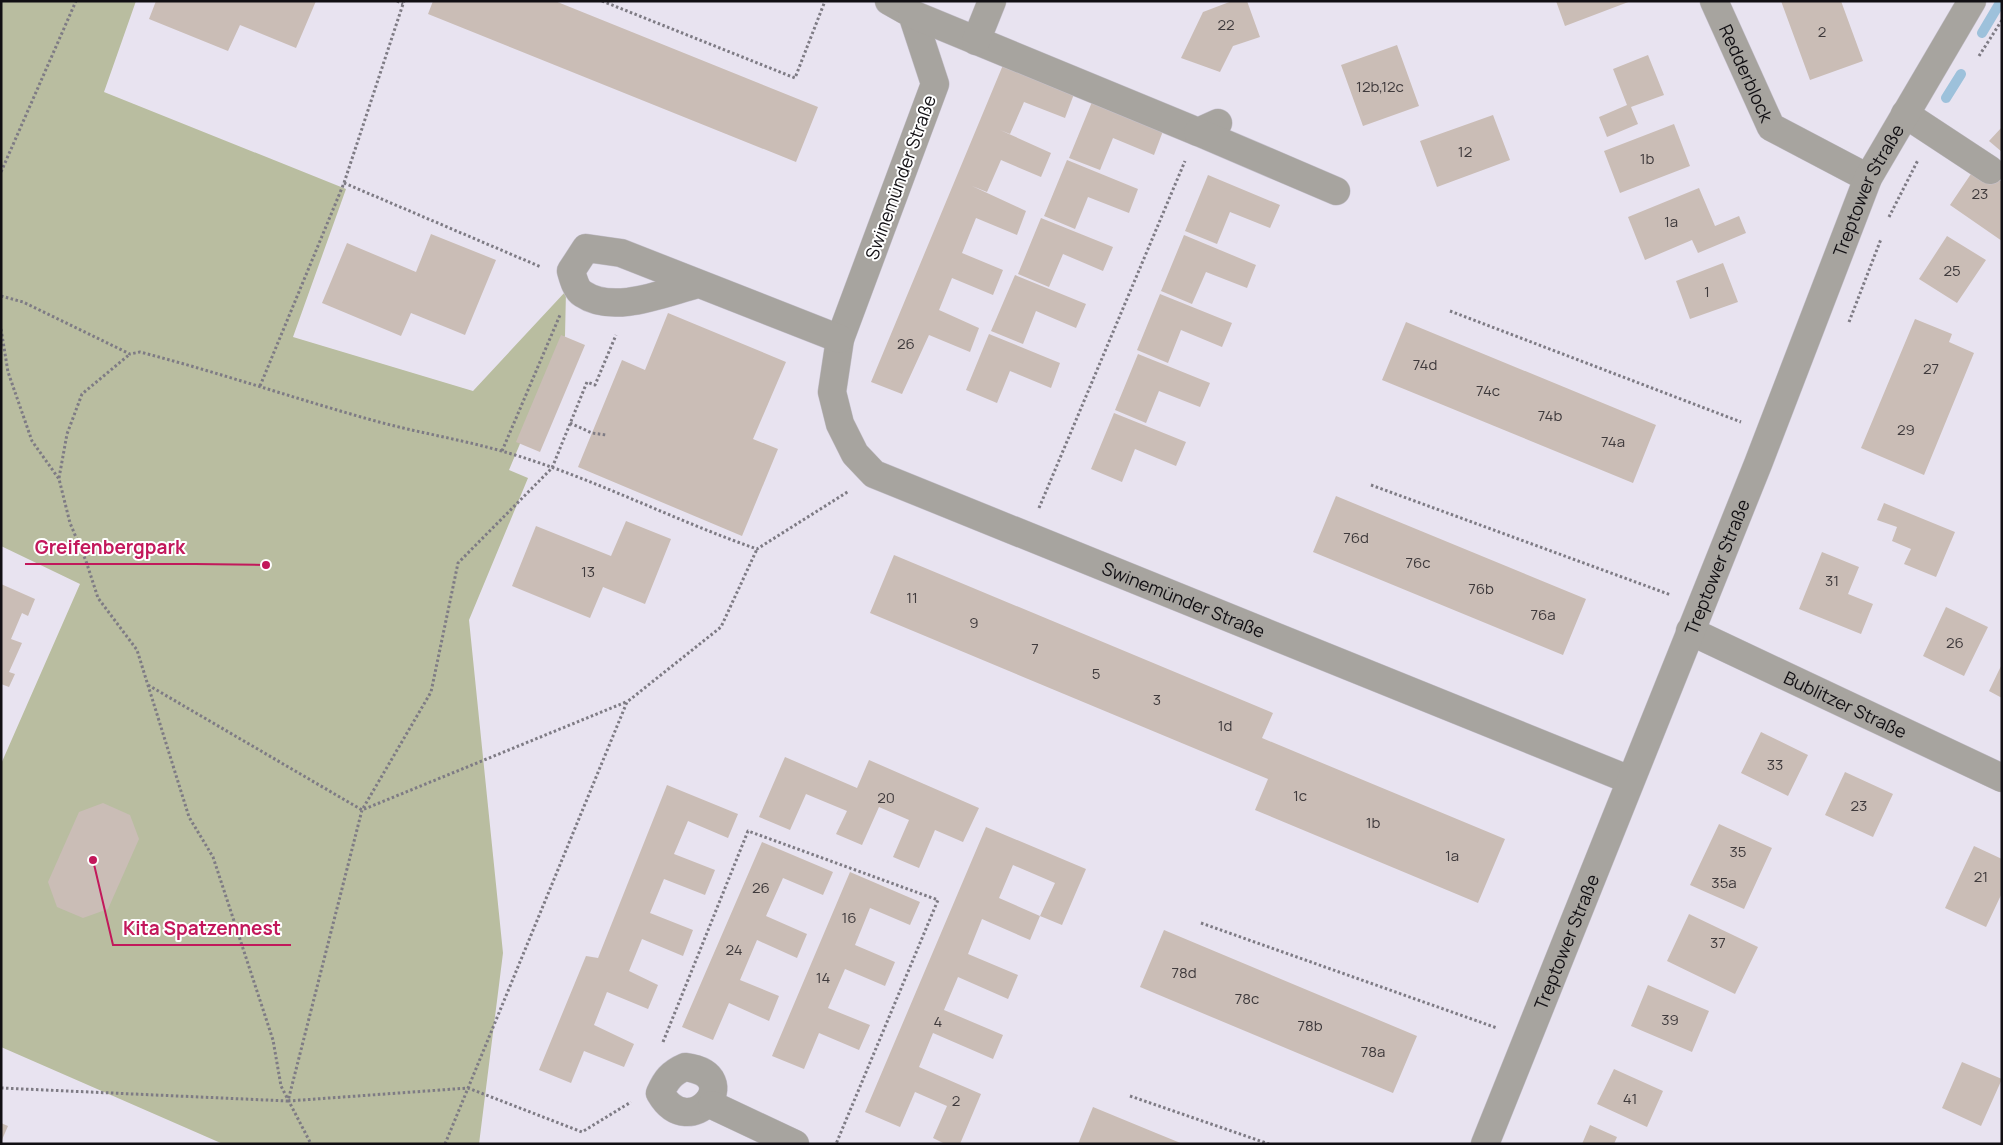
<svg xmlns="http://www.w3.org/2000/svg" width="2003" height="1145" font-family="Manrope,sans-serif">
<style>
.green{fill:#b9bda0}
.lines{fill:none;stroke-linecap:round;stroke-linejoin:round}
.stream{stroke:#9dc1db;stroke-width:10}
.building{fill:#cabdb6}
.minor-casing{stroke:#c6c1cd;stroke-width:29}
.path{stroke:#7e7b84;stroke-width:3;stroke-dasharray:2.5 2.5;stroke-linecap:butt}
.minor{stroke:#a7a49f;stroke-width:28}
.labels{text-anchor:middle;dominant-baseline:central;stroke-width:4;stroke-linejoin:round;paint-order:stroke}
.number-label{font-size:15px;fill:#3f3a3c}
.street-label{font-size:18px;fill:#110f13;stroke:#fff}
.leader{fill:none;stroke:#c2185b;stroke-width:2}
.callout-dot{fill:#c2185b;stroke:#fff;stroke-width:2}
.callout-label{font-size:19px;text-anchor:middle;font-weight:bold;fill:#c2185b;stroke:#fff;stroke-width:4;stroke-linejoin:round;paint-order:stroke}
</style>
<rect width="100%" height="100%" fill="#e8e3f0"/>
<path class="green" d="M 1,1 L 136,1 L 104,92 L 346,189 L 293,337 L 473,391 L 566,291 L 565,336 L 509,470 L 528,478 L 469,620 L 503,953 L 479,1144 L 223,1144 L 1,1047 L 1,764 L 80,584 L 1,546 Z"/>
<g class="lines">
<path class="stream" d="M 1982,33 L 2001,1
M 1946,98 L 1961,74"/>
</g>
<path class="building" d="M 156,1 L 316,1 L 296,48 L 240,25 L 228,51 L 149,19 Z
M 433,1 L 555,1 L 818,107 L 796,162 L 428,14 Z
M 1232,1 L 1247,1 L 1260,37 L 1233,46 L 1220,72 L 1181,58 L 1203,12 Z
M 1556,1 L 1631,1 L 1565,26 Z
M 1781,1 L 1841,1 L 1863,61 L 1810,80 Z
M 1397,45 L 1419,106 L 1363,126 L 1341,65 Z
M 1648,55 L 1664,95 L 1631,107 L 1638,124 L 1607,137 L 1599,117 L 1627,105 L 1613,69 Z
M 1003,65 L 1074,94 L 1065,118 L 1024,102 L 1010,134 L 1000,130 L 1051,153 L 1041,177 L 1001,160 L 987,192 L 972,186 L 1026,211 L 1017,235 L 976,218 L 962,253 L 1003,270 L 993,295 L 952,278 L 939,310 L 979,328 L 970,352 L 929,335 L 902,394 L 871,382 Z
M 1092,102 L 1163,131 L 1154,155 L 1113,138 L 1100,170 L 1069,158 Z
M 1493,115 L 1510,160 L 1437,187 L 1420,141 Z
M 1674,124 L 1690,166 L 1620,193 L 1604,151 Z
M 2002,127 L 2002,152 L 1989,141 Z
M 1067,160 L 1138,189 L 1129,213 L 1088,197 L 1075,229 L 1044,216 Z
M 1977,165 L 2002,182 L 2002,241 L 1950,205 Z
M 1208,175 L 1280,205 L 1270,228 L 1230,212 L 1217,244 L 1185,231 Z
M 1699,188 L 1715,226 L 1739,216 L 1746,233 L 1698,253 L 1692,240 L 1645,260 L 1628,217 Z
M 1041,218 L 1113,247 L 1103,271 L 1063,254 L 1049,287 L 1018,274 Z
M 431,234 L 496,260 L 465,335 L 411,313 L 401,336 L 322,303 L 347,243 L 416,272 Z
M 1184,235 L 1256,265 L 1247,288 L 1206,272 L 1192,304 L 1161,291 Z
M 1947,236 L 1986,260 L 1957,303 L 1919,279 Z
M 1723,263 L 1738,302 L 1690,319 L 1676,281 Z
M 1015,275 L 1086,304 L 1076,328 L 1036,311 L 1023,344 L 991,331 Z
M 1160,294 L 1232,323 L 1222,347 L 1181,330 L 1168,363 L 1137,350 Z
M 668,313 L 786,362 L 753,439 L 778,449 L 742,536 L 578,467 L 622,360 L 645,370 Z
M 1915,319 L 1952,334 L 1949,342 L 1974,353 L 1924,475 L 1861,448 Z
M 1406,322 L 1656,425 L 1633,483 L 1382,380 Z
M 989,334 L 1060,363 L 1051,388 L 1010,371 L 997,403 L 966,390 Z
M 561,335 L 585,345 L 540,452 L 516,442 Z
M 1138,354 L 1210,383 L 1200,407 L 1159,391 L 1146,423 L 1115,410 Z
M 1114,413 L 1186,442 L 1176,466 L 1135,449 L 1122,482 L 1091,469 Z
M 1336,496 L 1586,599 L 1563,655 L 1313,552 Z
M 1884,503 L 1955,532 L 1936,577 L 1904,564 L 1911,549 L 1892,541 L 1897,527 L 1877,520 Z
M 626,521 L 671,539 L 645,604 L 603,587 L 590,618 L 512,586 L 536,526 L 611,556 Z
M 1822,552 L 1859,567 L 1848,594 L 1873,604 L 1861,634 L 1799,609 Z
M 894,555 L 1273,713 L 1262,738 L 1505,839 L 1478,903 L 1255,810 L 1268,779 L 870,613 Z
M 1,584 L 35,599 L 28,616 L 22,613 L 11,639 L 22,643 L 9,672 L 15,674 L 9,687 L 1,684 Z
M 1946,607 L 1988,627 L 1964,676 L 1923,656 Z
M 2002,664 L 2002,698 L 1989,691 Z
M 1761,732 L 1808,755 L 1788,796 L 1741,773 Z
M 785,757 L 857,788 L 869,760 L 979,808 L 963,842 L 935,830 L 919,868 L 893,857 L 909,820 L 879,807 L 862,845 L 836,834 L 847,811 L 806,794 L 790,830 L 759,817 Z
M 1845,772 L 1893,794 L 1873,837 L 1825,815 Z
M 667,785 L 738,814 L 728,838 L 688,821 L 674,854 L 715,870 L 705,895 L 664,879 L 650,913 L 693,930 L 683,956 L 642,939 L 629,971 L 658,985 L 648,1009 L 607,992 L 594,1025 L 634,1044 L 624,1067 L 584,1051 L 571,1083 L 539,1070 L 586,956 L 598,958 Z
M 103,803 L 130,815 L 139,839 L 108,909 L 83,918 L 57,907 L 48,882 L 79,812 Z
M 1719,824 L 1772,848 L 1744,909 L 1690,885 Z
M 986,827 L 1086,869 L 1062,925 L 1040,916 L 1055,883 L 1013,865 L 999,898 L 1040,916 L 1030,940 L 982,919 L 968,954 L 1018,975 L 1008,999 L 958,977 L 944,1010 L 1003,1035 L 993,1059 L 933,1033 L 919,1067 L 981,1094 L 960,1144 L 945,1144 L 933,1138 L 947,1106 L 915,1092 L 900,1127 L 865,1112 Z
M 762,842 L 833,872 L 823,895 L 783,878 L 766,916 L 807,934 L 797,958 L 757,940 L 740,980 L 779,996 L 769,1021 L 729,1003 L 713,1040 L 682,1027 Z
M 1974,846 L 2002,859 L 2002,893 L 1986,927 L 1945,908 Z
M 850,872 L 920,902 L 910,925 L 870,908 L 855,945 L 895,962 L 885,986 L 845,969 L 828,1008 L 870,1025 L 859,1050 L 819,1033 L 804,1069 L 772,1056 Z
M 1689,914 L 1758,947 L 1735,994 L 1667,961 Z
M 1164,930 L 1417,1036 L 1393,1093 L 1140,987 Z
M 1648,985 L 1709,1011 L 1692,1052 L 1631,1026 Z
M 1962,1062 L 2002,1079 L 1981,1126 L 1942,1108 Z
M 1614,1069 L 1663,1091 L 1647,1127 L 1597,1104 Z
M 1093,1107 L 1156,1133 L 1183,1144 L 1078,1144 Z
M 1,1123 L 8,1126 L 1,1142 Z
M 1590,1125 L 1617,1137 L 1614,1144 L 1582,1144 Z"/>
<g class="lines">
<g class="minor-casing">
<g id="minor">
<path id="s1" d="M 889,1 L 912,14 L 935,84 L 840,339 L 832,392 L 840,424 L 855,454 L 874,474 L 1630,780"/>
<path id="s2" d="M 1714,1 L 1771,127 L 1868,178"/>
<path d="M 912,14 L 1198,132 L 1218,123"/>
<path d="M 976,41 L 992,1"/>
<path d="M 1905,114 L 1990,170"/>
<path d="M 1198,132 L 1336,191"/>
<path d="M 698,284 C 666,292 614,315 583,294 C 576,290 573,278 571,271 L 586,248 L 621,253 L 840,339"/>
<path id="s3" d="M 1690,631 L 2002,778"/>
<path d="M 685,1067 C 748,1075 690,1145 660,1093 C 666,1080 671,1073 685,1067 Z"/>
<path d="M 712,1105 L 795,1144"/>
<path id="s4" d="M 1485,1144 L 1758,464 L 1868,178 L 1972,1"/>
</g>
</g>
<path class="path" d="M 397,1 L 403,4
M 602,1 L 795,78 L 825,1
M 1979,56 L 2002,20
M 1,172 L 76,1
M 344,183 L 541,267
M 1889,217 L 1918,160
M 1,296 L 23,302 L 130,354 L 140,352 C 221,373 299,400 379,422 C 424,434 470,441 515,455 C 597,480 676,521 757,549 L 849,491
M 1450,311 L 1741,422
M 1849,322 L 1881,239
M 1,329 L 8,372 L 32,441 L 59,479 L 70,523 L 86,561 L 98,598 L 137,650 L 189,817 L 213,857 L 273,1040 L 281,1086 L 311,1144
M 260,386 L 344,183 L 404,1
M 570,423 L 592,433 L 606,435
M 502,451 L 560,315
M 59,478 L 67,434 L 82,394 L 130,354
M 1371,485 L 1671,595
M 1039,508 L 1185,161
M 148,685 L 362,810 L 626,702
M 1201,923 L 1497,1028
M 663,1042 L 748,831 L 938,900 L 836,1144
M 1,1088 L 288,1101 L 362,810 L 431,692 L 458,563 L 552,468 L 587,382 L 595,385 L 616,335
M 1130,1096 L 1269,1144
M 288,1101 L 468,1088 L 582,1132 L 631,1102
M 445,1144 L 627,702 L 721,627 L 757,549"/>
<use href="#minor" class="minor"/>
</g>
<g class="labels">
<g class="number-label">
<text x="1226" y="24">22</text>
<text x="1822" y="31">2</text>
<text x="1380" y="86">12b,12c</text>
<text x="1465" y="151">12</text>
<text x="1647" y="158">1b</text>
<text x="1980" y="193">23</text>
<text x="1671" y="221">1a</text>
<text x="1952" y="270">25</text>
<text x="1707" y="291">1</text>
<text x="906" y="343">26</text>
<text x="1425" y="364">74d</text>
<text x="1931" y="368">27</text>
<text x="1488" y="390">74c</text>
<text x="1550" y="415">74b</text>
<text x="1906" y="429">29</text>
<text x="1613" y="441">74a</text>
<text x="1356" y="537">76d</text>
<text x="1418" y="562">76c</text>
<text x="588" y="571">13</text>
<text x="1832" y="580">31</text>
<text x="1481" y="588">76b</text>
<text x="912" y="597">11</text>
<text x="1543" y="614">76a</text>
<text x="974" y="622">9</text>
<text x="1955" y="642">26</text>
<text x="1035" y="648">7</text>
<text x="1096" y="673">5</text>
<text x="1157" y="699">3</text>
<text x="1225" y="725">1d</text>
<text x="1775" y="764">33</text>
<text x="1300" y="795">1c</text>
<text x="886" y="797">20</text>
<text x="1859" y="805">23</text>
<text x="1373" y="822">1b</text>
<text x="1738" y="851">35</text>
<text x="1452" y="855">1a</text>
<text x="1981" y="876">21</text>
<text x="1724" y="882">35a</text>
<text x="761" y="887">26</text>
<text x="849" y="917">16</text>
<text x="1718" y="942">37</text>
<text x="734" y="949">24</text>
<text x="1184" y="972">78d</text>
<text x="823" y="977">14</text>
<text x="1247" y="998">78c</text>
<text x="1670" y="1019">39</text>
<text x="938" y="1021">4</text>
<text x="1310" y="1025">78b</text>
<text x="1373" y="1051">78a</text>
<text x="1630" y="1098">41</text>
<text x="956" y="1100">2</text>
</g>
<g class="street-label">
<text stroke="none"><textPath href="#s2" startOffset="79">Redderblock</textPath></text>
<text transform="translate(900 177) rotate(-70)">Swinemünder Straße</text>
<text stroke="none"><textPath href="#s4" startOffset="1028">Treptower Straße</textPath></text>
<text stroke="none"><textPath href="#s4" startOffset="622">Treptower Straße</textPath></text>
<text stroke="none"><textPath href="#s1" startOffset="854">Swinemünder Straße</textPath></text>
<text stroke="none"><textPath href="#s3" startOffset="172">Bublitzer Straße</textPath></text>
<text stroke="none"><textPath href="#s4" startOffset="218">Treptower Straße</textPath></text>
</g>
</g>
<path class="leader" d="M266 565L195 564H25M93 860L113 945H291"/>
<g class="callout-dot">
<circle cx="266" cy="565" r="5"/>
<circle cx="93" cy="860" r="5"/>
</g>
<g class="callout-label">
<text x="110" y="554">Greifenbergpark</text>
<text x="202" y="935">Kita Spatzennest</text>
</g>
<rect width="2003" height="1145" fill="none" stroke="#110f13" stroke-width="5"/>
</svg>
